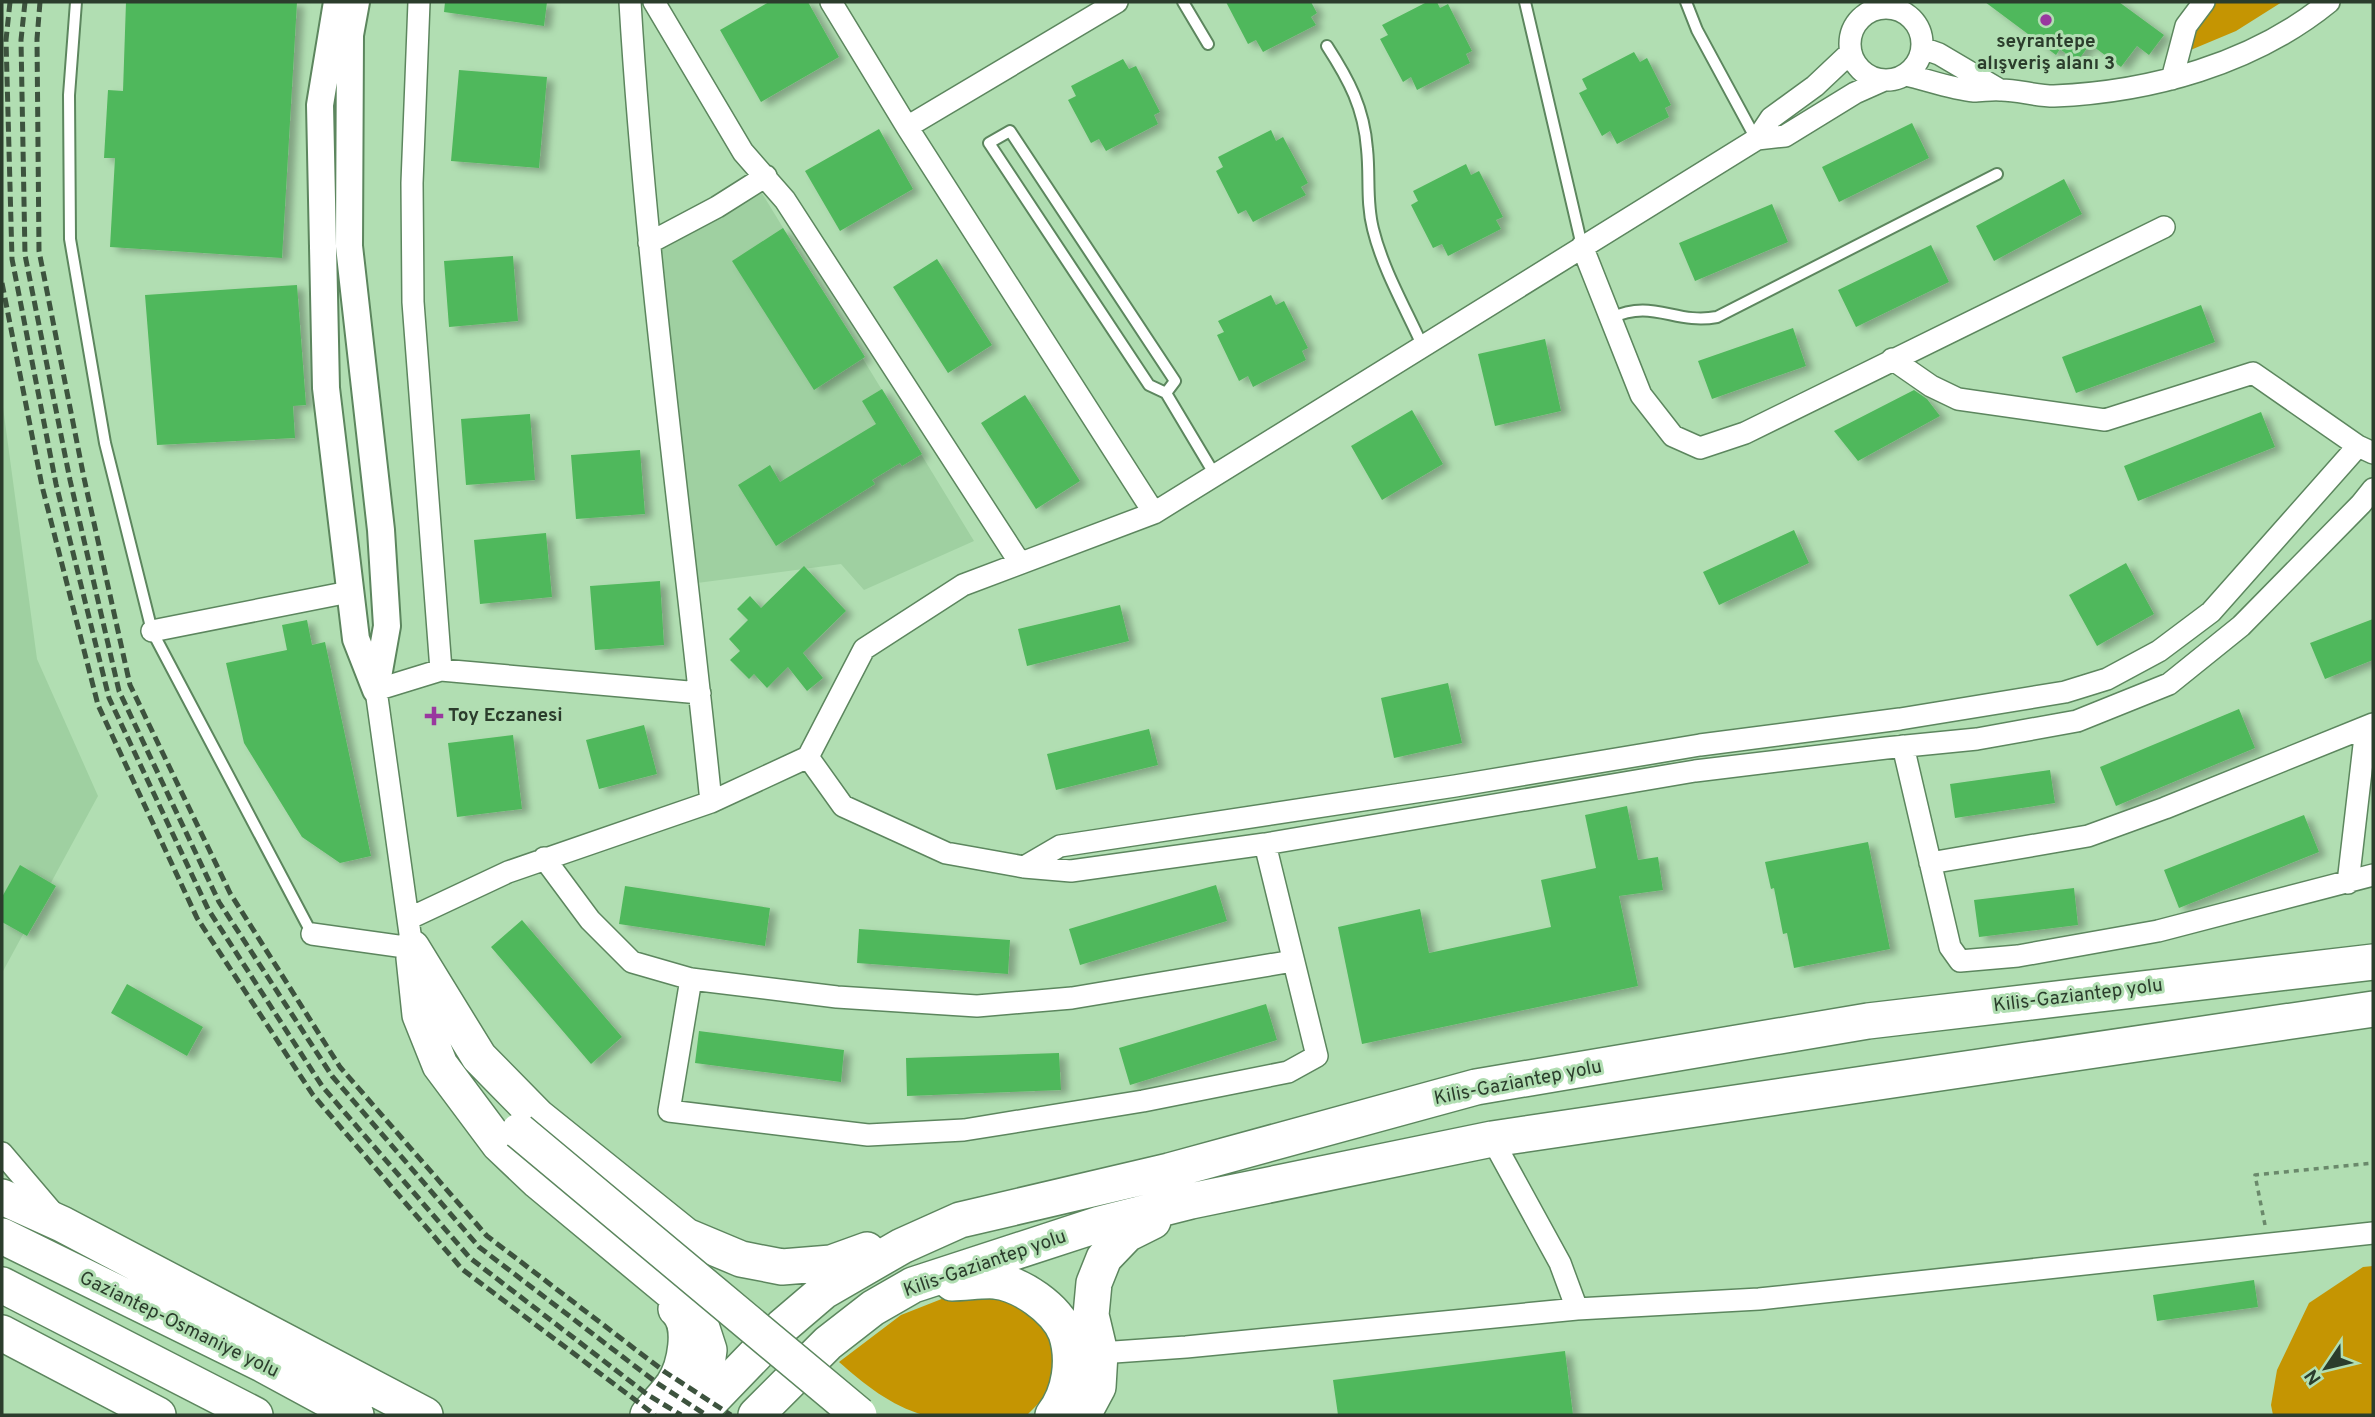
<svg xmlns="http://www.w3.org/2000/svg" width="2375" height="1417" font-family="Overpass,sans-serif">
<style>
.built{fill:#9fd0a1}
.green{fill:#c59502}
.building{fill:#50b85b;filter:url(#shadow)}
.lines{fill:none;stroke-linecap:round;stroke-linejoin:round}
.service-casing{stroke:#5c865e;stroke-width:14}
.minor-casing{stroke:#5c865e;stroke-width:24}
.tertiary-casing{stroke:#5c865e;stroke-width:30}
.trunk-casing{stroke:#5c865e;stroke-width:38}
.path{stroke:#6a896b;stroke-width:3.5;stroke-dasharray:5 5;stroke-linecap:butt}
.service{stroke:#fff;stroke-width:10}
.minor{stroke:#fff;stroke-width:21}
.tertiary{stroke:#fff;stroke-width:26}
.trunk{stroke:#fff;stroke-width:35}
.rail{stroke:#3d533e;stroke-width:5;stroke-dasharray:10 5;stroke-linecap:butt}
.trunk-bridge-casing{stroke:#5c865e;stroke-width:38;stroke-linecap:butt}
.trunk-bridge{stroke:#fff;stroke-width:35}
.poi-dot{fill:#99389f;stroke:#b1deb2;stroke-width:2.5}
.labels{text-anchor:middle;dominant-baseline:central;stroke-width:6;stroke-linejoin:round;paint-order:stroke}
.poi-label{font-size:19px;font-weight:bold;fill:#2b3d2c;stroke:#b1deb2}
.street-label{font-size:19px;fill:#2b3d2c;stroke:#b1deb2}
</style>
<defs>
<filter id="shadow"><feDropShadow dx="7" dy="4" stdDeviation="3.5" flood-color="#0004"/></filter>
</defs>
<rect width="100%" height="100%" fill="#b1deb2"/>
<path class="built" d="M 760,190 L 974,541 L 864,590 L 841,564 L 697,583 L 652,253 Z
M 2,400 L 37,659 L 98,796 L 2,973 Z"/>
<path class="green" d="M 2195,2 L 2282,2 L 2236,31 L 2181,54 Z
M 2373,1266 L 2373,1415 L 2273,1415 L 2271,1405 L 2277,1370 L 2309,1303 L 2363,1267 Z
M 967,1289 L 1017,1296 L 1046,1324 L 1055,1364 L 1047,1395 L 1027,1415 L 924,1415 C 891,1406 864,1384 839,1362 L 901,1315 Z"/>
<path class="building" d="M 126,2 L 297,2 L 282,258 L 110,247 L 115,158 L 104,158 L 108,90 L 123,91 Z
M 445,2 L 547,2 L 544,26 L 444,12 Z
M 769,2 L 808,2 L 839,57 L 761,102 L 720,30 Z
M 1226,2 L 1311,2 L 1317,13 L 1311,17 L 1316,25 L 1263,52 L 1256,40 L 1248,44 Z
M 1427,2 L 1437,2 L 1440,8 L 1448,4 L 1472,51 L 1466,54 L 1470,63 L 1417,90 L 1411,77 L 1403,82 L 1380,39 L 1388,35 L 1382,25 Z
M 1985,2 L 2119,2 L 2164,35 L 2149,55 L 2137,46 L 2121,67 L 2090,44 L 2077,62 L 2060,49 L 2056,55 Z
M 1634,52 L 1640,62 L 1647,58 L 1671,105 L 1665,108 L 1669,117 L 1617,144 L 1610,131 L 1602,136 L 1579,93 L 1587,89 L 1582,79 Z
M 1123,59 L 1129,69 L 1136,66 L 1160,112 L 1154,115 L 1158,124 L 1106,151 L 1099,139 L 1091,143 L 1068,100 L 1076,96 L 1071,86 Z
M 459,70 L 547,77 L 539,168 L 451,161 Z
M 1912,123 L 1929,158 L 1839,202 L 1822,167 Z
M 879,129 L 913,189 L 840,231 L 805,171 Z
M 1271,130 L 1276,141 L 1283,137 L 1308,183 L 1301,187 L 1306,195 L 1253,222 L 1246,210 L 1238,214 L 1216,171 L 1223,167 L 1218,157 Z
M 1466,164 L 1471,175 L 1479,171 L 1503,217 L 1496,220 L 1501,229 L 1448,256 L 1442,244 L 1433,248 L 1411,205 L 1418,201 L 1413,191 Z
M 2064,179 L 2082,214 L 1994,261 L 1976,226 Z
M 1772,204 L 1788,242 L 1695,281 L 1679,243 Z
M 783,228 L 865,357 L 814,390 L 732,261 Z
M 1931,245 L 1949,282 L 1856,327 L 1838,290 Z
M 513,256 L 518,321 L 449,327 L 444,261 Z
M 937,259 L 992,345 L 948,373 L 893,287 Z
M 297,285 L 306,405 L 293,406 L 295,438 L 157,445 L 145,295 Z
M 1271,295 L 1276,305 L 1284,301 L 1308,348 L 1302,351 L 1306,360 L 1253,387 L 1248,376 L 1239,381 L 1217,335 L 1224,332 L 1218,321 Z
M 2201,305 L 2215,342 L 2076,393 L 2062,357 Z
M 1793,328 L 1806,366 L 1712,399 L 1698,361 Z
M 1545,339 L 1561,411 L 1495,426 L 1478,354 Z
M 882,389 L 922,454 L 902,466 L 900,463 L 872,480 L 875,484 L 776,546 L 738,485 L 770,465 L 780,482 L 876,424 L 862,401 Z
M 1914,390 L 1927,399 L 1940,416 L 1858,461 L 1834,431 Z
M 1025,395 L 1080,481 L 1036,509 L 981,423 Z
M 1412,410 L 1443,464 L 1382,500 L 1351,446 Z
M 2261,412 L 2275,447 L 2138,501 L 2124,466 Z
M 530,414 L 535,480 L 466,485 L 461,419 Z
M 640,450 L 645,514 L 576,519 L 571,455 Z
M 1794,530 L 1809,563 L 1719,605 L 1703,572 Z
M 546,533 L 552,597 L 480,604 L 474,540 Z
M 2126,563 L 2154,614 L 2097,646 L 2069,595 Z
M 804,566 L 846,611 L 803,653 L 823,678 L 807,691 L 788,667 L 767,688 L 754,674 L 749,679 L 730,660 L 740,651 L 729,639 L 748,620 L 737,609 L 750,596 L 761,608 Z
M 660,581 L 664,645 L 595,650 L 590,586 Z
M 1120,605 L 1129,641 L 1027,666 L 1018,629 Z
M 2373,619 L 2373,660 L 2325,679 L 2310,643 Z
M 307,620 L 312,645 L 325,642 L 371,856 L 340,863 L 302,837 L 244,743 L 226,663 L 287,650 L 282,625 Z
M 1448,683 L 1462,743 L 1394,758 L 1381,698 Z
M 2239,709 L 2255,748 L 2116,806 L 2100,767 Z
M 644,725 L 657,774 L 599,789 L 586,740 Z
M 1149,729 L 1158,765 L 1056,790 L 1047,754 Z
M 513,735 L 522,809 L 457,817 L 448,743 Z
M 2050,770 L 2055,803 L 1955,818 L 1950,784 Z
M 1627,806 L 1638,860 L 1658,857 L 1663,890 L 1619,896 L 1638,986 L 1362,1044 L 1338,927 L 1420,909 L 1429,953 L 1551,927 L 1541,880 L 1596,868 L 1585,815 Z
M 2304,815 L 2319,852 L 2179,908 L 2164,870 Z
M 1868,842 L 1890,949 L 1794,968 L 1787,933 L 1783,934 L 1774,888 L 1771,889 L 1765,862 Z
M 20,865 L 56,886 L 27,936 L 2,922 L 2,897 Z
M 1216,885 L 1227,921 L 1080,965 L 1069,929 Z
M 625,886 L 770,908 L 765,946 L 619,924 Z
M 2074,888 L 2078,925 L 1979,937 L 1974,900 Z
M 522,920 L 622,1037 L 591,1064 L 491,947 Z
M 859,929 L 1010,940 L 1008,974 L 857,963 Z
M 127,984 L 203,1027 L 187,1056 L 111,1013 Z
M 1266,1004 L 1277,1040 L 1130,1085 L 1119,1048 Z
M 699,1031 L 844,1050 L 841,1082 L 695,1063 Z
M 1059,1053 L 1061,1090 L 907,1096 L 906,1058 Z
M 2254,1280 L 2258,1307 L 2157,1321 L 2153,1295 Z
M 1565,1351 L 1573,1415 L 1338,1415 L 1333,1380 Z"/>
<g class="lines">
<g class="service-casing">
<path id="service" d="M 76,2 L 69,95 L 70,239 L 105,443 L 152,631 L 312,934
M 1183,2 L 1208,44
M 1525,2 L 1582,246
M 1686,2 L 1697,30 L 1756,139
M 1327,46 C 1349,80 1364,108 1367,149 C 1370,176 1366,202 1373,229 C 1383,270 1406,309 1423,347
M 1611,318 C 1653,298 1675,325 1717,317 L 1997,174
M 1166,393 L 1175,381 L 1010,131 L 989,143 L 1149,385 L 1166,393 L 1215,475"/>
</g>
<g class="minor-casing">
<path id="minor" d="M 419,2 L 412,183 L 413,302 L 441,670
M 630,2 C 646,269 684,535 711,802
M 654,2 L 743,152 L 785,200 L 1020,563
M 831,2 L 907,127 L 1154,513
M1850 44a36 36 0 1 1 72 0a36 36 0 1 1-72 0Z
M 1922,48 L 1939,54 L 2000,90
M 1906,75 C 1928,80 1952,89 1974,91 C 1983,91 1992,89 2001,90 C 2018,90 2036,96 2054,96 C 2150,92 2253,64 2329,2
M 2172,79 L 2186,26 L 2204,2
M 907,127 L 1117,2
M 1757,139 L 1771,118 L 1815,86 L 1851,52
M 649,243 L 717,207 L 766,176
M 1582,246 L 1641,395 L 1673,436 L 1700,448 L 1745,433 L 2164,227
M 1892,359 L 1931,386 L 1958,399 L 2105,420 L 2253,373 L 2358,446 L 2373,453
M 152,631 L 349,592
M 1903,746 L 1950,947 L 1960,961 L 2018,956 L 2158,931 L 2373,875
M 808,757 L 843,806 L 946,853 L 1024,867 L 1071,871 L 1265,844 L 1695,771 L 1886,748 L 1977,739 L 2077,721 L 2169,684 L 2241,626 L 2361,504 L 2373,489
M 544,858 L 590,920 L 632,962 L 691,979 L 837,997 L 977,1006 L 1072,998 L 1293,961
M 1930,863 L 2088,836 L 2165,808 L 2373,724
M 1024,867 L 1060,846 L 1455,786 L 1700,745 L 1900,719 L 2065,692 L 2107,679 L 2159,651 L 2211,612 L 2358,446
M 2348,883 L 2366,728
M 408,919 L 508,872 L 711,802 L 808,757 L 864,649 L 963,585 L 1154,513 L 1757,139 L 1785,136 L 1855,93 L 1882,81
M 312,934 L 412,948 L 376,690 L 441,670 L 700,693
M 691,979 L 669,1111 L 868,1135 L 964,1130 L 1143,1101 L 1288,1072 L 1317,1056 L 1265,844
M 1492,1139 L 1560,1263 L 1577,1309
M 2,1153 L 54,1214
M 1100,1353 L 1186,1347 L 1577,1309 L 1759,1299 L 2373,1233"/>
</g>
<g class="tertiary-casing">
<path id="tertiary" d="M 337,2 L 320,105 L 326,388 L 356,639 L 376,690
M 356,2 L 350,35 L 349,246 L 381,530 L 387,626 L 376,688"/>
</g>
<g class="trunk-casing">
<path id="trunk" d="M 412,948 L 479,1057 L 538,1117 L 686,1236 L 741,1259 L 782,1267 L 831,1263 L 867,1250
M 414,958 L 420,1015 L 440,1065 L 499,1144 L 538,1181 L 697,1313 L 709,1350 L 705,1380 L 688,1414
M 2,1197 L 62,1224 L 425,1415
M 2,1236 L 264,1365 L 356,1415
M 952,1283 C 966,1283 981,1280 995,1281 C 1021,1284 1056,1308 1066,1333 C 1075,1360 1070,1393 1053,1415
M 2,1285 L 255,1415
M 2,1333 L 158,1415
M 648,1415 C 656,1405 665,1396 673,1385 C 685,1367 694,1325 676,1309
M 697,1415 L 783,1326 L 824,1291 L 902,1246 L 960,1220 L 1169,1171 L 1476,1087 L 1868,1021 L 2373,962
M 756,1415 L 828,1343 L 873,1308 L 913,1285 L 1100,1224 L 1191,1201 L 1492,1139 L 2373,1009
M 1083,1415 L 1098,1387 L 1100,1353 L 1091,1315 L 1094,1283 L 1104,1258 L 1127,1234 L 1153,1221"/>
</g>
<path class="path" d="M 2265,1225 L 2255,1175 L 2373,1163"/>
<use href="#service" class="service"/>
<use href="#minor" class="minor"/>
<use href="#tertiary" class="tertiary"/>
<use href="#trunk" class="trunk"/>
<path class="rail" d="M 10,2 L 6,40 L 12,259 L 56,484 L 109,698 L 208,909 L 322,1086 L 470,1258 L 648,1395 L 681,1415
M 25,2 L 21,40 L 25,255 L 70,480 L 119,691 L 219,902 L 332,1076 L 479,1247 L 657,1383 L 706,1415
M 40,2 L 37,39 L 39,251 L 84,478 L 130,685 L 230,893 L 340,1067 L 487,1236 L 665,1372 L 731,1415
M 2,283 L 42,486 L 98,705 L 197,918 L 313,1095 L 462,1269 L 655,1415"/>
<g class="trunk-bridge-casing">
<path id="trunk-bridge" d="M 519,1131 L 859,1415"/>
</g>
<use href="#trunk-bridge" class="trunk-bridge"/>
</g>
<g class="poi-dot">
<circle cx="2046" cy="20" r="7"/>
<path d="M430.5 705.5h7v7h7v7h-7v7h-7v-7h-7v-7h7z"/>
</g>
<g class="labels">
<g class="poi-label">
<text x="2046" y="42">seyrantepe<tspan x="2046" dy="22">alışveriş alanı 3</tspan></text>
<text x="448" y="716" text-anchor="start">Toy Eczanesi</text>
</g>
<g class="street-label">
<text transform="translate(2078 996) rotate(-7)">Kilis-Gaziantep yolu</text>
<text transform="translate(1518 1083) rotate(-11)">Kilis-Gaziantep yolu</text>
<text transform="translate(985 1264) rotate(-19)">Kilis-Gaziantep yolu</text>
<text transform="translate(179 1325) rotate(26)">Gaziantep-Osmaniye yolu</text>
</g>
</g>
<rect width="2375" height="1417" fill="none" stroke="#2b3d2c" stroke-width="7"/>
<g transform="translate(2326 1368) rotate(235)" stroke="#b1deb2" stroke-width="5" paint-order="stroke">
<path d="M0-5L12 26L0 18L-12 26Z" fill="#2b3d2c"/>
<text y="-10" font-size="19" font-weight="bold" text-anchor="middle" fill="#2b3d2c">N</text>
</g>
</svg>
